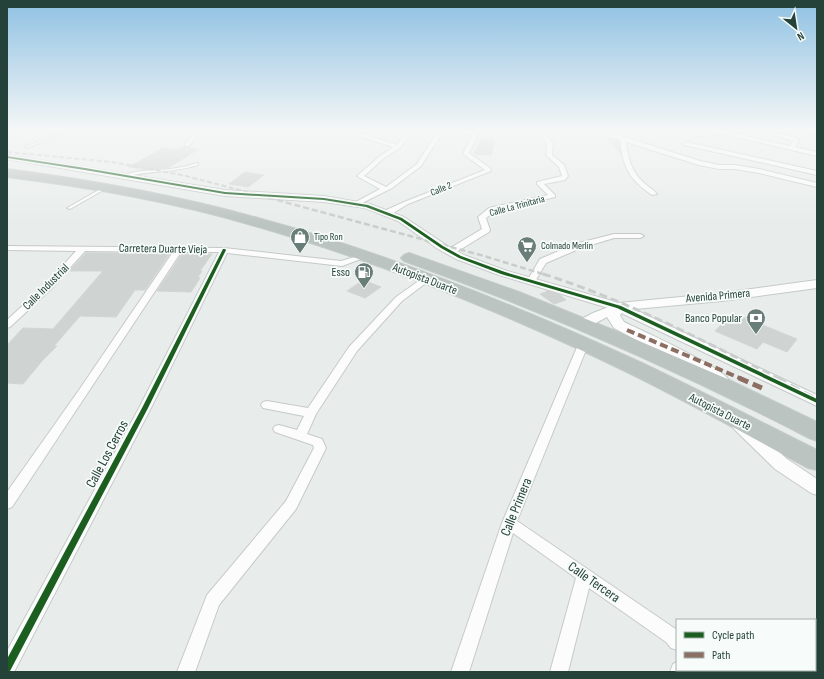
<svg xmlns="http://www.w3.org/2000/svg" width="824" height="679" font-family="'Sofia Sans Condensed',sans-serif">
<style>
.building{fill:#cfd4d2;stroke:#d1d6d4}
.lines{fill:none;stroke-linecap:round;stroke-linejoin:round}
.service-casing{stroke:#c5cac8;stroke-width:2}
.minor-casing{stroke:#c5cac8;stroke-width:2}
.tertiary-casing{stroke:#c5cac8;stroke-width:2}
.secondary-casing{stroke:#c3cbc8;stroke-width:2}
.motorway-casing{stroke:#c3ccc9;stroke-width:2}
.service{fill:#fcfcfc;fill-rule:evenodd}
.minor{fill:#fcfcfc;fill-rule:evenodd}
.tertiary{fill:#fcfcfc;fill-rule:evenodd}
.secondary{fill:#fcfcfc;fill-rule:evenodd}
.motorway{fill:#bcc4c2;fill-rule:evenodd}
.rail-far3{stroke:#c9cdcc;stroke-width:2;stroke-dasharray:5 2.5;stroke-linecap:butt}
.rail-far2{stroke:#c9cdcc;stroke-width:2.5;stroke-dasharray:6 3;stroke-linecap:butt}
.rail-far1{stroke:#c9cdcc;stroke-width:3;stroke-dasharray:8 4;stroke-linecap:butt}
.rail{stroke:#c9cdcc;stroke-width:3.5;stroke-dasharray:10 5;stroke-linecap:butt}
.quiet-far1{stroke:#8d6e63;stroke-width:4;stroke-dasharray:8 4;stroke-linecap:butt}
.quiet{stroke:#8d6e63;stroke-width:5;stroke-dasharray:10 5;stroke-linecap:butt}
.cycleway-casing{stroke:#f7fbf9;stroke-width:3}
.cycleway{fill:#1b5e20;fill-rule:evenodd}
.labels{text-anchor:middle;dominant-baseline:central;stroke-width:3.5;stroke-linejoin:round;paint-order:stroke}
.far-street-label{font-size:10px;fill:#24423a;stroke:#f7fbf9}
.far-poi-label{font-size:10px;fill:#24423a;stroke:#f7fbf9;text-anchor:start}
.street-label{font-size:12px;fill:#24423a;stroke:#f7fbf9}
.poi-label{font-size:12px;fill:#24423a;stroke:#f7fbf9;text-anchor:end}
.near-street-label{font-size:14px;fill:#24423a;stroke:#f7fbf9}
</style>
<rect width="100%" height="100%" fill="#e8edeb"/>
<path class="building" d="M 606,137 L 619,141 L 621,154 Z
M 481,139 L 495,140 L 491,155 L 474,154 Z
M 182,147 L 199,149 L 168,168 L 145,169 L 129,167 L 163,148 L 177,150 Z
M 245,172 L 264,175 L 248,187 L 229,184 Z
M 86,253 L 170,253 L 145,290 L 135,290 L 116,317 L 80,316 L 54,346 L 57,346 L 42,361 L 23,384 L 7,383 L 7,345 L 23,328 L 53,329 L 103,271 L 69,271 Z
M 182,254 L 212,254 L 200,271 L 202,271 L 198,277 L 200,278 L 191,292 L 157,291 Z
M 363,280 L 381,287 L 365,298 L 347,291 Z
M 548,291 L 560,295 L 566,300 L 554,304 L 540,294 Z
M 733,313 L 797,339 L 787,352 L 763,342 L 757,349 L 715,331 Z"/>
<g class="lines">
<g class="service-casing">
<path id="service" d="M 71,129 L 74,129 L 27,148 L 25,147 Z
M 796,130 L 817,133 L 817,135 L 797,132 L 796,132 Z
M 197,163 L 198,163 L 198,165 C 174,173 149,170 125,177 L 123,176 C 137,169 154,171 170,169 C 179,168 188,166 197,163 Z
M 104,187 L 107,188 L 70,209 L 67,208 Z"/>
</g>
<g class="minor-casing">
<path id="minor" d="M 197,129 L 203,129 L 189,146 L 185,146 L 185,144 Z
M 350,129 L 356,129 L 356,132 L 397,145 L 408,129 L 414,129 L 400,148 L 384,158 L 364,176 L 386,187 L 417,164 L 439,129 L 474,132 L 475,129 L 481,129 L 469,153 L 490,168 L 491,171 L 408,204 L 390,215 L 384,215 L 384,211 L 404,202 L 485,170 L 463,154 L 472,135 L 443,132 L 421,166 L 392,188 L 358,205 L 354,205 L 354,203 L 380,189 L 357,176 L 380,156 L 393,147 L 352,134 Z
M 537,129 L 543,129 L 553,144 L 552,155 L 564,165 L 568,176 L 565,180 L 544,184 L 555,195 L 555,197 L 494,212 L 486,218 L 490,230 L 489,232 L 453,254 L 447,254 L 447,250 L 482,229 L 478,217 L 489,208 L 548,195 L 537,184 L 537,182 L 562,176 L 559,167 L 546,155 L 547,144 Z
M 592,129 L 599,129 L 700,161 L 719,165 L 735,165 L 759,169 L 817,183 L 817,187 L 759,173 L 735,169 L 719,169 L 699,165 L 626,142 C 628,157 631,171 643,182 C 647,186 653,189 657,194 L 652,195 C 629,179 623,168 620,140 L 602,134 Z
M 677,129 C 689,129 700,134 711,132 L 704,129 L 714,129 L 790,146 L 793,141 L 753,129 L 762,129 L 796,138 L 799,140 L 795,147 L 817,152 L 817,156 L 719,133 L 703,137 Z
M 686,142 L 817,171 L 817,175 L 684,145 L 683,144 Z
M 614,234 L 640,234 L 644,236 L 640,238 L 614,238 L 581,248 L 546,263 L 534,283 L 531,284 L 527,281 L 540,259 L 575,244 Z
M 7,246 L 224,248 L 341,261 L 365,254 L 369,256 L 342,266 L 227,253 L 151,408 L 14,672 L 7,672 L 7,651 L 139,408 L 219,252 L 181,252 L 12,507 L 7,509 L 7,492 L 79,390 L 173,252 L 85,251 L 50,290 L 10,327 L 7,328 L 7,320 L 44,286 L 76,251 L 7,250 Z
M 427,275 L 431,278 L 430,280 L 402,301 L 357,351 L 316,414 L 307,434 L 322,439 L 326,448 L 296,509 L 219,605 L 195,672 L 177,672 L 207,595 L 286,501 L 314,448 L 313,445 L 275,432 L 273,429 L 275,426 L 279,425 L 297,430 L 304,416 L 263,408 L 261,405 L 263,402 L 267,401 L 308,408 L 349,347 L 396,297 Z
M 583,342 L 588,345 L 517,521 L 677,630 L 677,650 L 671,648 L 666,642 L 589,588 L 568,672 L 550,672 L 576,578 L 513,533 L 469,672 L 451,672 L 502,523 L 578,345 Z
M 677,662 L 677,670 L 688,670 L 688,672 L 670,672 L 673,664 Z"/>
</g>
<g class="tertiary-casing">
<path id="tertiary" d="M 7,155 L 225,190 L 324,196 L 370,204 L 404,217 L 446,245 L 464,255 L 507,271 L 623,304 L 817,395 L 817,406 L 615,310 L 499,275 L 456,259 L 438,249 L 398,221 L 365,208 L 324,202 L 225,196 L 7,159 Z
M 740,420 L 745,422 L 787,459 L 817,479 L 817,495 L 811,493 L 775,469 L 735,430 L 732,426 L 735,422 Z"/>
</g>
<g class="secondary-casing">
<path id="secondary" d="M 817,280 L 817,288 L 722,301 L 624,310 L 620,315 L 624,322 C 643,331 720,366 728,379 L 726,383 L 720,384 L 714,383 L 691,369 L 614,328 L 607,317 L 588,327 L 583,328 L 578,327 L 576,324 L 578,321 L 593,313 L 619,303 L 722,293 Z"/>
</g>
<g class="motorway-casing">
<path id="motorway" d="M 7,169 C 92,180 176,195 258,218 C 390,254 518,306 642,363 C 701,391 759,421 817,450 L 817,470 L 808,468 C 749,436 690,403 629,373 C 507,314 379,261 248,224 C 169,201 88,187 7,177 Z
M 409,253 L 519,292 L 623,334 L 725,378 L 817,422 L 817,441 L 809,438 C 677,370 543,311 404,261 L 401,258 L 404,255 Z"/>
</g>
<use href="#service" class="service"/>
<use href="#minor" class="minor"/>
<use href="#tertiary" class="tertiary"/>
<use href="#secondary" class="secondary"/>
<use href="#motorway" class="motorway"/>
<path class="rail-far3" d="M 7,152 L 112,162 L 182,175 L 255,194"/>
<path class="rail-far2" d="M 251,193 L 484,256 L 546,275"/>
<path class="rail-far1" d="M 543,274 C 626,300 702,340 779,379"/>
<path class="rail" d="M 777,378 L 817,399"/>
<path class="quiet-far1" d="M 627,330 L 742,379"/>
<path class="quiet" d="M 739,378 L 762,388"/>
<g class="cycleway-casing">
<path id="cycleway" d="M 7,156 L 85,168 L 225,192 L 324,198 L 368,205 L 402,218 L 443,246 L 461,256 L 505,272 L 621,306 L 817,399 L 817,403 L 617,308 L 501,274 L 459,258 L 441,248 L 400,220 L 366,207 L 324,200 L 225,194 L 85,170 L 7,158 Z
M 223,249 L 225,249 L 226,250 L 148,408 L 10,671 L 7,672 L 7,659 L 142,408 Z"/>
</g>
<use href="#cycleway" class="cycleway"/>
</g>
<linearGradient id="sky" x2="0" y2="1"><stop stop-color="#8fc1e3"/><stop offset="0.58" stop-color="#f5f7f6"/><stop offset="1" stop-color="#f5f7f6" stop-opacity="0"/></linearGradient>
<rect width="824" height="224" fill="url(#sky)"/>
<defs>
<g id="shop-pin" transform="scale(1)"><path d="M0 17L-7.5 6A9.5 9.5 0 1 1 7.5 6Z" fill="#697e78" stroke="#f7fbf9"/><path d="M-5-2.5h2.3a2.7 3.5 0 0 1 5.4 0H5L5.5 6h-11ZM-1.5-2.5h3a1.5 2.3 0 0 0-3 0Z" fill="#fff"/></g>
<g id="supermarket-pin" transform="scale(1)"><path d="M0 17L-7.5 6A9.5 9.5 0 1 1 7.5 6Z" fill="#697e78" stroke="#f7fbf9"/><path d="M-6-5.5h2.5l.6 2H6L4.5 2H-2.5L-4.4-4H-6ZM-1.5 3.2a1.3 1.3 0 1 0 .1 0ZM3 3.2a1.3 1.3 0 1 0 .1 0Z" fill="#fff"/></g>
<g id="fuel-pin" transform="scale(1)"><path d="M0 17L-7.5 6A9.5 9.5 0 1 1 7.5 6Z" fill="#697e78" stroke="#f7fbf9"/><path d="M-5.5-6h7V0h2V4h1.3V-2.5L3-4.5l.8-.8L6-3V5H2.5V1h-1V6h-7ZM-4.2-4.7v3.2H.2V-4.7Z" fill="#fff"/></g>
<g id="bank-pin" transform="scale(1)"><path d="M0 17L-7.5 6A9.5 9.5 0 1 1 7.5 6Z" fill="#697e78" stroke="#f7fbf9"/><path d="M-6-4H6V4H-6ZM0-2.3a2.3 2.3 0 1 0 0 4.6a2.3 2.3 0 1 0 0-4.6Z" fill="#fff"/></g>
</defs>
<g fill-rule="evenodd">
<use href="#shop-pin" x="300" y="237"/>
<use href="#supermarket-pin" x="527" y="246"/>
<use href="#fuel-pin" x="364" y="272"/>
<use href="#bank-pin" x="756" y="318"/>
</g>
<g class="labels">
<g class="far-street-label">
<text transform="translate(441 189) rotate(-22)">Calle 2</text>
<text transform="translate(517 206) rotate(-15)">Calle La Trinitaria</text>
</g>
<g class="far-poi-label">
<text x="314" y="237">Tipo Ron</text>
<text x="541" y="246">Colmado Merlin</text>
</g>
<g class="street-label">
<text transform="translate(163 249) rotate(1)">Carretera Duarte Vieja</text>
<text transform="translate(425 279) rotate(21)">Autopista Duarte</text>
<text transform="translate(46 287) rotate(-45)">Calle Industrial</text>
<text transform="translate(718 296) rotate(-5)">Avenida Primera</text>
<text transform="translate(720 412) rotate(27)">Autopista Duarte</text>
</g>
<g class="poi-label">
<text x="350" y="272">Esso</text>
<text x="742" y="318">Banco Popular</text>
</g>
<g class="near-street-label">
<text transform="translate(107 454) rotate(-62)">Calle Los Cerros</text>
<text transform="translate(516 507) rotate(-68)">Calle Primera</text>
<text transform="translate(594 582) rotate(35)">Calle Tercera</text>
</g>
</g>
<rect width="824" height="679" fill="none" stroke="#24423a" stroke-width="16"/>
<rect x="676" y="619" width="140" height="52" fill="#f7fbf9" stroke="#a3b1ad"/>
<rect x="684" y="632" width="20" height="6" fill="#1b5e20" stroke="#a3b1ad"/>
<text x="712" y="639" font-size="12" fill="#24423a">Cycle path</text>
<rect x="684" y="652" width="20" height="6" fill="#8d6e63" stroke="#a3b1ad"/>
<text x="712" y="659" font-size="12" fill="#24423a">Path</text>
<g transform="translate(796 28) rotate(150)" stroke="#f7fbf9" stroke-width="3" paint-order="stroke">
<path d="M0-3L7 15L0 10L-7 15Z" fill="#24423a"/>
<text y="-6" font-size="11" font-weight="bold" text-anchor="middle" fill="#24423a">N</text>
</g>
</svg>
